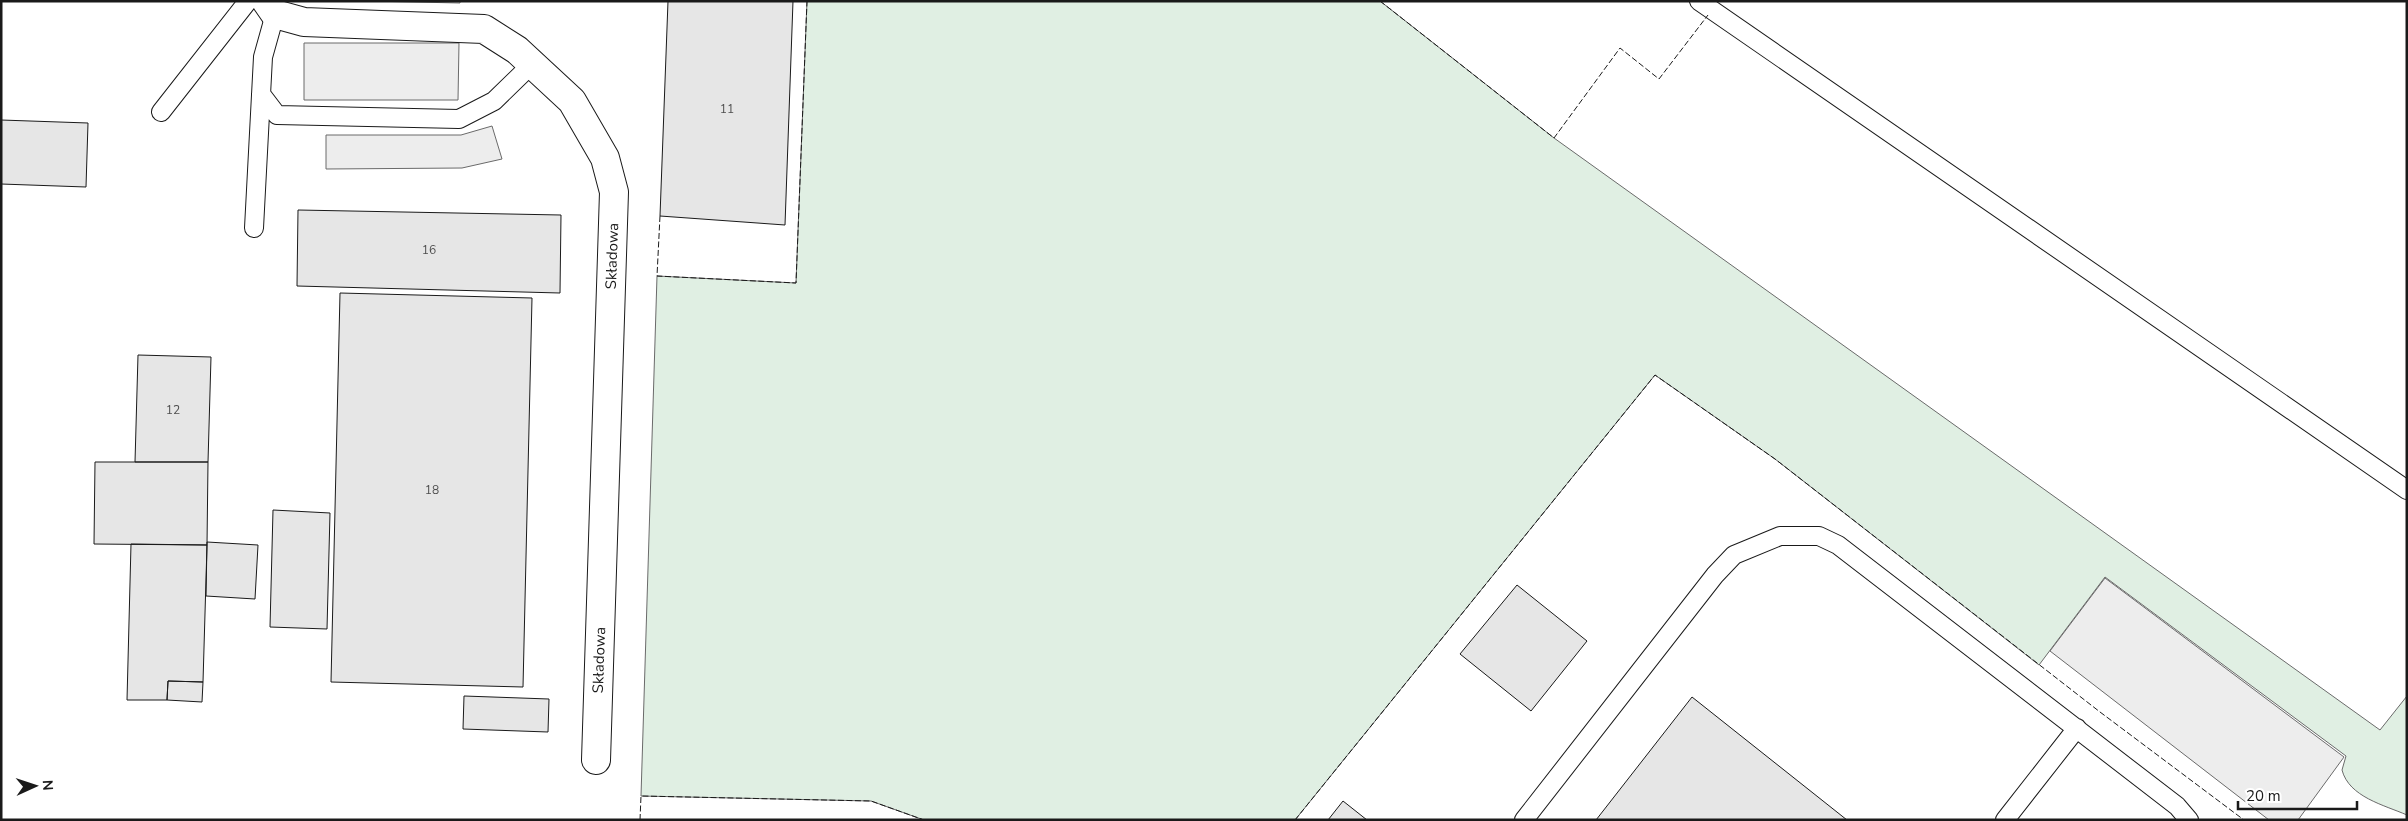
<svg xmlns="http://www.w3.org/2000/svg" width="2408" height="821" font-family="'Nunito Sans',sans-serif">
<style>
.green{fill:#e0efe3;stroke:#6a6a6a}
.parking{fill:#ededed;stroke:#6a6a6a}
.building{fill:#e6e6e6;stroke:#1a1a1a}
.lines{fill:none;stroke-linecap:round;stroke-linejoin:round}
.service-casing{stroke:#1a1a1a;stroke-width:20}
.minor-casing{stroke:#1a1a1a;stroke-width:30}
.service{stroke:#fff;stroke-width:18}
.minor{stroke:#fff;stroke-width:28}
.fence{stroke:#1a1a1a;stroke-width:1;stroke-dasharray:6 2.5;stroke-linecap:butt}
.labels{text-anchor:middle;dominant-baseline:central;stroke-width:4;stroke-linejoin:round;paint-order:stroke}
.number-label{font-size:12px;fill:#4d4d4d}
.street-label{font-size:15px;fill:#1a1a1a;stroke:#fff}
</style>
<rect width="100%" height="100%" fill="#fff"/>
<path class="green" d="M 807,1 L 1380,1 L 1554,138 L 2380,730 L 2407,696 L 2407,815 C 2384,805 2349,797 2342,770 L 2346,756 L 2105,577 L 2039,665 L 1775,459 L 1655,375 L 1295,820 L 924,820 L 871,801 L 641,796 L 657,276 L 796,283 Z"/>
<path class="parking" d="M 368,1 L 460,1 L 460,3 Z
M 304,43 L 459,43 L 458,100 L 304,100 Z
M 492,126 L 502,159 L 462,168 L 326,169 L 326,135 L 461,135 Z
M 2105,578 L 2344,757 L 2298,820 L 2269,820 L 2050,651 Z"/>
<path class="building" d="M 668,1 L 793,1 L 785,225 L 660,216 Z
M 1,120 L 88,123 L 86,187 L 1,184 Z
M 298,210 L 561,215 L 560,293 L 297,286 Z
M 340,293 L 532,298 L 523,687 L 331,682 Z
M 138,355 L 211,357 L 208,462 L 135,462 Z
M 95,462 L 208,462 L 207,545 L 94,544 Z
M 273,510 L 330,513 L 327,629 L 270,627 Z
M 207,542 L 258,545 L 255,599 L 206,596 Z
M 131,544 L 207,545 L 203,682 L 168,681 L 167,700 L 127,700 Z
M 1517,585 L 1587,641 L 1531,711 L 1460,654 Z
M 168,681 L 203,682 L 202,702 L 167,700 Z
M 464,696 L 549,699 L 548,732 L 463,729 Z
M 1692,697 L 1847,820 L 1596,820 Z
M 1343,801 L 1367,820 L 1328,820 Z"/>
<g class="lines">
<g class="service-casing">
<path id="service" d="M 1699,1 L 2407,490
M 261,94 L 277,115 L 459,119 L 494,101 L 532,64
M 161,112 L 248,1
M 254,228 L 263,57 L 275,14
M 1524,820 L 1715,575 L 1734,555 L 1780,536 L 1819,536 L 1838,545 L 2177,806 L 2189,820
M 2005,820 L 2077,728"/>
</g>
<g class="minor-casing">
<path id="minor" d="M 266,1 L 275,14 L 304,22 L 484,29 L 517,50 L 572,101 L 605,158 L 614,192 L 596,760"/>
</g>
<use href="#service" class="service"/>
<use href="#minor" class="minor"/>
<path class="fence" d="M 1380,1 L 1554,138 L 1620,48 L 1659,79 L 1708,15
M 660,216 L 657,276 L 796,283 L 807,1
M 640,820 L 641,796 L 871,801 L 924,820
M 1295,820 L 1655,375 L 1775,459 L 2100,712 L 2244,820"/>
</g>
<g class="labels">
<g class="number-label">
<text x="727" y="109">11</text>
<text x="429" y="250">16</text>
<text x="173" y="410">12</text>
<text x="432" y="490">18</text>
</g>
<g class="street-label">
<text transform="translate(612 256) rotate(-88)">Składowa</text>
<text transform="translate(599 660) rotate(-88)">Składowa</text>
</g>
</g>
<rect width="2408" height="821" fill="none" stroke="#1a1a1a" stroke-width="5"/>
<g transform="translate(35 786) rotate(87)" stroke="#ffffff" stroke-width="4" paint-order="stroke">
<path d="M0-4L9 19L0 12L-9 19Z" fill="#1a1a1a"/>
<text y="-8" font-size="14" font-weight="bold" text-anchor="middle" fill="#1a1a1a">N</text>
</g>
<path d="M2238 801v8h119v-8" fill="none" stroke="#1a1a1a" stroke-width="2.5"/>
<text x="2246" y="801" font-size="15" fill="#1a1a1a" stroke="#ffffff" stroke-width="4" paint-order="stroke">20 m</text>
</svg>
